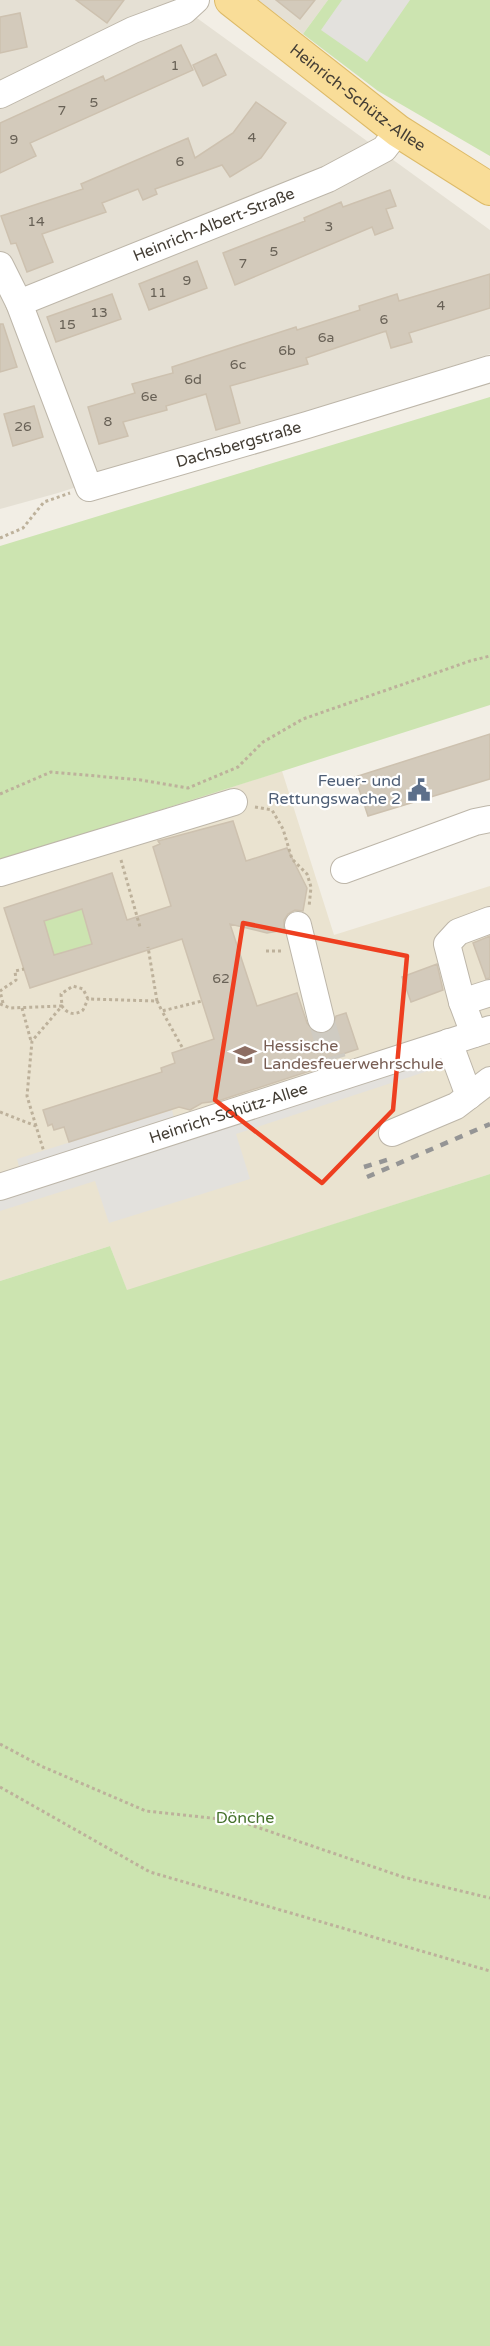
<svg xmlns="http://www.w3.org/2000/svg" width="490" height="2346" font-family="'Varela Round',sans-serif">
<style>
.residential{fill:#e5e0d4}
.education{fill:#eae3d0}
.green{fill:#cce4b0}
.parking{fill:#e3e1dd}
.building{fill:#d3cabb;stroke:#cdc1af;stroke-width:1.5;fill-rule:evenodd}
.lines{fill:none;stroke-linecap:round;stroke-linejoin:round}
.minor-tunnel{stroke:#cfcbc2;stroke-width:26;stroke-dasharray:26 13;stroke-linecap:butt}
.minor-casing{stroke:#bdb6a9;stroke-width:28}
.major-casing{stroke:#ddba68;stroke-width:34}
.path{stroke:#bdb19b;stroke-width:3;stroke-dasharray:3 3;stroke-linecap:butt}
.minor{stroke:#fff;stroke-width:26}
.major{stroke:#f9dd98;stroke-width:32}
.rail{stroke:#959595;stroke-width:4.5;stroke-dasharray:8 8;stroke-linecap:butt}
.marked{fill:none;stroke:#ee3f20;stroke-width:4.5;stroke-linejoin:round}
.labels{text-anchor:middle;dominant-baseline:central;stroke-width:4.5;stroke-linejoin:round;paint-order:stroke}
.number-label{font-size:14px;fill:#686156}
.street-label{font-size:16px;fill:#443e35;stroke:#fff}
.service-label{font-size:16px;fill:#4e5e75;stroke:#fff;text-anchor:end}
.education-label{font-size:16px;fill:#785e54;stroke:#fff;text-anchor:start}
.park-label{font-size:16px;fill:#46722c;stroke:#fff}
</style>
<rect width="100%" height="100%" fill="#f2eee5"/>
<path class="residential" d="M 0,0 L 172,0 L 490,230 L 490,354 L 58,493 L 0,509 Z
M 258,0 L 328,0 L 303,34 Z"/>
<path class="education" d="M 282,771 L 334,935 L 490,886 L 490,1174 L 127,1291 L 110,1246 L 0,1281 L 0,861 Z"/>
<path class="green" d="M 328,0 L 490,0 L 490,156 L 378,91 L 303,34 Z
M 490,397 L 490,705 L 0,861 L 0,546 Z
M 82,909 L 92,944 L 54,955 L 44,921 Z
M 490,1174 L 490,2346 L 0,2346 L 0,1281 L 110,1246 L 127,1290 Z"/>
<path class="parking" d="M 342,0 L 410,0 L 367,62 L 321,30 Z
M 433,1055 L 437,1068 L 236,1134 L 250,1179 L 109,1223 L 95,1181 L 0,1211 L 0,1195 Z
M 172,1110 L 175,1121 L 20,1170 L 17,1159 Z"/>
<path class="building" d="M 76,0 L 124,0 L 107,23 Z
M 276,0 L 315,0 L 300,19 Z
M 20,13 L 27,47 L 0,53 L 0,17 Z
M 181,45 L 193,70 L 30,143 L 36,156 L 0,173 L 0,123 L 103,76 L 105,81 Z
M 216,54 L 226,75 L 203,86 L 193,65 Z
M 256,102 L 286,123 L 261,158 L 230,177 L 222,165 L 155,189 L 157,194 L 143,200 L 138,189 L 102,203 L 106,212 L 42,234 L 53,262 L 27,272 L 16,243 L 11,244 L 1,216 L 83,189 L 81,184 L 188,138 L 195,158 L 233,133 Z
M 390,190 L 396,206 L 386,209 L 393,228 L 375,235 L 372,227 L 235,285 L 223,253 L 305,221 L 304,218 L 341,202 L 343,207 Z
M 197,261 L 207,288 L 149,310 L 139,284 Z
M 490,274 L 490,308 L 409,333 L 412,342 L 391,348 L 386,331 L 306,358 L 308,364 L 230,386 L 240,423 L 216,430 L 206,394 L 166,406 L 167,410 L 123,422 L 128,436 L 99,444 L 88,407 L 135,393 L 132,384 L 173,373 L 172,367 L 296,327 L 297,330 L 360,310 L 359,306 L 397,294 L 399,301 Z
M 112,294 L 121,319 L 56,342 L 47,317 Z
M 0,324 L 3,324 L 17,367 L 0,372 Z
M 34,406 L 43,437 L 13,446 L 4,414 Z
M 490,734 L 490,779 L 368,816 L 355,777 Z
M 233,821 L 246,861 L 287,848 L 307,888 L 303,911 L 295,910 L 288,914 L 284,920 L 284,930 L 267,933 L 230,924 L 257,1006 L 297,993 L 307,1023 L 317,1033 L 331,1030 L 336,1016 L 346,1013 L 358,1049 L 318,1062 L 319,1068 L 218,1101 L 202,1103 L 190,1110 L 179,1107 L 69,1142 L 64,1127 L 54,1130 L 52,1124 L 48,1126 L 43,1110 L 162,1072 L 161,1068 L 175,1063 L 172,1053 L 214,1039 L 182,939 L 30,988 L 4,908 L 112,873 L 127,920 L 171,906 L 153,847 L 160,844 L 158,841 ZM 82,909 L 92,944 L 54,955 L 44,921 Z
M 490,936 L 490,978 L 486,979 L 473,943 Z
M 437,964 L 443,990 L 411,1002 L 402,977 Z"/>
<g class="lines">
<path class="minor-tunnel" d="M 321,1019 L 333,1060"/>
<g class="minor-casing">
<g id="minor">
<path d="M 0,95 L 133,30 L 184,11 L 196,0"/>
<path id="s1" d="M 0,265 L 19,303 L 89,488 L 307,425 L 490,369"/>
<path id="s2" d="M 19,303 L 328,179 L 384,149 L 398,131"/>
<path d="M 344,870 L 475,822 L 490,819"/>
<path d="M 0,873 L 234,802"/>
<path d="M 298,925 L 321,1019"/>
<path d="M 462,1002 L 490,993"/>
<path d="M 474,1034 L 462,1002 L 447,944 L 458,932 L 490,920"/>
<path d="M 449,1042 L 469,1096"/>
<path d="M 392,1133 L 456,1106 L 490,1080"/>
<path id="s3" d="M 0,1187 L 490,1029"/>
</g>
</g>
<g class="major-casing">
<g id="major">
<path id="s4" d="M 231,0 L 398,131 L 490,189"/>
</g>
</g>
<path class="path" d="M 0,538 L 23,528 L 44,502 L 70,493
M 0,794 L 51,772 L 141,780 L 188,788 L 238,767 L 263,742 L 303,719 L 470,661 L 490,656
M 255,807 L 272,810 L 283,829 L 292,859 L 307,874 L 311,887 L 309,907
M 121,860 L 140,927
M 266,951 L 282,951
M 157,1001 L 162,1011
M 3,1003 L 0,991 L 16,980 L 15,971 L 24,969
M 0,1004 L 10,1008 L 62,1006 L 61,994 L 73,986 L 83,989 L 88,999 L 157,1001 L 148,947
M 22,1008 L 31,1041
M 182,1047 L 162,1011 L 202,1001
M 0,1112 L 36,1126 L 44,1152
M 36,1126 L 27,1096 L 32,1041 L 62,1006 C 67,1014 75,1016 83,1010 L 88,999
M 0,1744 L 41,1766 L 146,1811 L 239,1821 L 403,1877 L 490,1898
M 0,1787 L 150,1872 L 490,1971"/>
<use href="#minor" class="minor"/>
<use href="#major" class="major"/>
<path class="rail" d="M 364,1167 L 390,1159
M 367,1177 L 490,1124"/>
</g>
<path class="marked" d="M 243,923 L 407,956 L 393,1110 L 322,1183 L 215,1100 Z"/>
<defs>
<g id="civic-bare" transform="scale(1.8)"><path d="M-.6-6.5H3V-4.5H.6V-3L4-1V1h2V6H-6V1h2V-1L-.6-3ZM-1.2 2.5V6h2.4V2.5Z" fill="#5c6f8a" stroke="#fff" stroke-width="2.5" paint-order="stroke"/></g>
<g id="school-bare" transform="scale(1.8)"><path d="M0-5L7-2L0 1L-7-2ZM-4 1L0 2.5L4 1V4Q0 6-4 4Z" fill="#8d6e63" stroke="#fff" stroke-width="2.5" paint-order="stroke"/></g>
</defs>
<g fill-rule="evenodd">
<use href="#civic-bare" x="419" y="790"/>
<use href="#school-bare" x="245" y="1055"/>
</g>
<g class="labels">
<g class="number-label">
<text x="175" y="65">1</text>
<text x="94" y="102">5</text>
<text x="62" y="110">7</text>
<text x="252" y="137">4</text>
<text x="14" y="139">9</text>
<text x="180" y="161">6</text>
<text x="36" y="221">14</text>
<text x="329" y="226">3</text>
<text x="274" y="251">5</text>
<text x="243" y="263">7</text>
<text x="187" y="280">9</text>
<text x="158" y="292">11</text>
<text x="441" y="305">4</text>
<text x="99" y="312">13</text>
<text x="384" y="319">6</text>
<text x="67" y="324">15</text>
<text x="326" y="337">6a</text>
<text x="287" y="350">6b</text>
<text x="238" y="364">6c</text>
<text x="193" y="379">6d</text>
<text x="149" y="396">6e</text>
<text x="108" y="421">8</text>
<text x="23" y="426">26</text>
<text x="221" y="978">62</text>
</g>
<g class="street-label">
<text stroke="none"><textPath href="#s4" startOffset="160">Heinrich-Schütz-Allee</textPath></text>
<text stroke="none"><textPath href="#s2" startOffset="210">Heinrich-Albert-Straße</textPath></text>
<text stroke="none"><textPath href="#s1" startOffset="396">Dachsbergstraße</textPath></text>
<text stroke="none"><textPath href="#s3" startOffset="240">Heinrich-Schütz-Allee</textPath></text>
</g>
<g class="service-label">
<text x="401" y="781">Feuer- und<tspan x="401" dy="18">Rettungswache 2</tspan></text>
</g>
<g class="education-label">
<text x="263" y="1046">Hessische<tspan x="263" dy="18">Landesfeuerwehrschule</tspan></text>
</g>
<g class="park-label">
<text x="245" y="1818">Dönche</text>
</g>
</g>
</svg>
